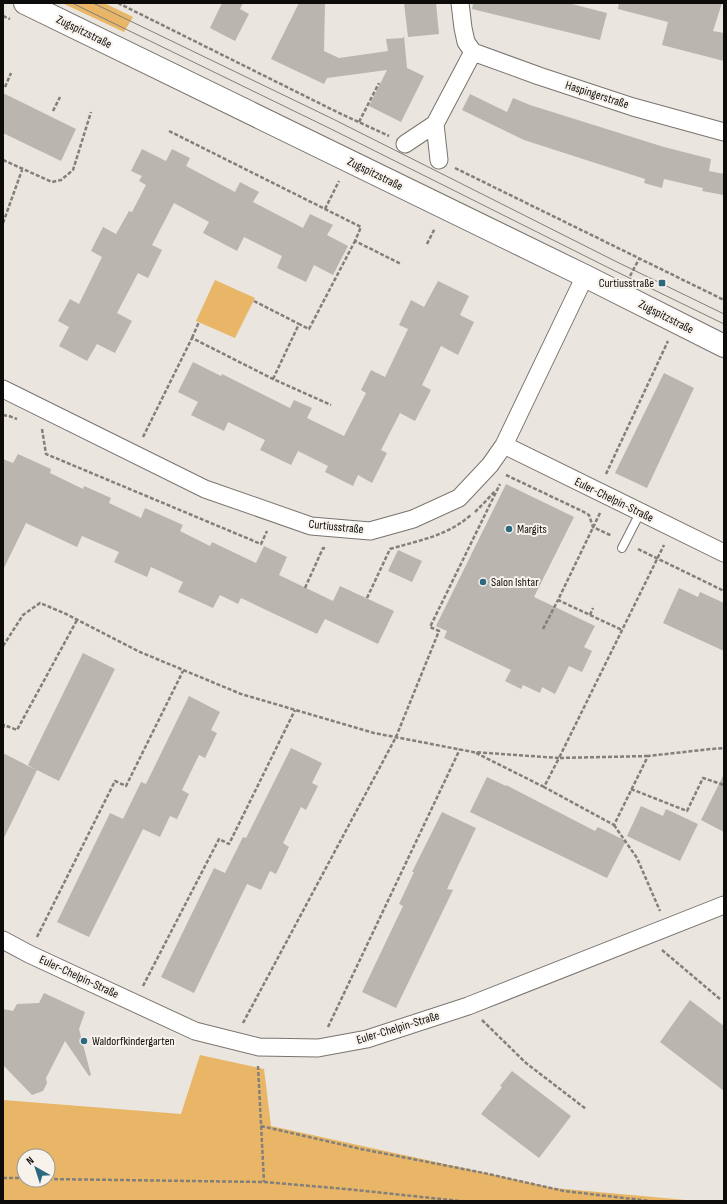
<svg xmlns="http://www.w3.org/2000/svg" width="727" height="1204" font-family="'Sofia Sans Condensed',sans-serif">
<style>
.green{fill:#e8b666;fill-rule:evenodd}
.building{fill:#bab5ae}
.lines{fill:none;stroke-linecap:round;stroke-linejoin:round}
.lane-casing{stroke:#79746e;stroke-width:10}
.street-casing{stroke:#79746e;stroke-width:19}
.secondary-casing{stroke:#79746e;stroke-width:24}
.path{stroke:#837f7a;stroke-width:2.5;stroke-dasharray:4 2;stroke-linecap:butt}
.lane{stroke:#fff;stroke-width:8}
.street{stroke:#fff;stroke-width:17}
.secondary{stroke:#fff;stroke-width:22}
.tram{stroke:#817e79;stroke-width:1}
.poi-dot{fill:#2c687f;stroke:#f7f2eb;stroke-width:1.5}
.labels{text-anchor:middle;dominant-baseline:central;stroke-width:4;stroke-linejoin:round;paint-order:stroke}
.street-label{font-size:12px;fill:#0e0c0a;stroke:#f7f2eb}
.poi-label{font-size:12px;fill:#0e0c0a;stroke:#f7f2eb;text-anchor:start}
</style>
<rect width="100%" height="100%" fill="#eae5de"/>
<path class="green" d="M 62,3 L 104,3 L 133,17 L 124,32 Z
M 215,280 L 255,298 L 235,338 L 196,321 Z
M 200,1055 L 264,1069 L 271,1126 L 554,1188 L 697,1201 L 3,1201 L 3,1100 L 181,1114 ZM 24,1156 L 48,1156 L 48,1180 L 24,1180 Z"/>
<path class="building" d="M 222,3 L 243,3 L 240,9 L 249,14 L 235,41 L 210,28 Z
M 299,3 L 325,3 L 324,51 L 339,58 L 388,51 L 386,39 L 403,38 L 404,36 L 407,68 L 424,76 L 401,122 L 369,106 L 387,70 L 327,78 L 324,84 L 271,59 Z
M 404,3 L 436,3 L 439,34 L 408,37 Z
M 473,3 L 568,3 L 607,13 L 600,40 L 472,9 Z
M 619,3 L 722,3 L 713,31 L 724,33 L 724,61 L 662,45 L 668,22 L 618,9 Z
M 3,93 L 76,129 L 61,161 L 3,133 Z
M 470,94 L 507,112 L 513,98 L 530,105 L 664,147 L 711,159 L 709,171 L 724,174 L 724,195 L 702,191 L 703,188 L 664,179 L 662,188 L 644,183 L 645,179 L 524,140 L 462,110 Z
M 142,149 L 166,161 L 172,149 L 190,158 L 186,166 L 235,192 L 240,182 L 259,192 L 253,202 L 303,228 L 310,214 L 333,225 L 327,235 L 348,246 L 333,275 L 314,265 L 306,282 L 277,268 L 282,256 L 244,237 L 237,251 L 203,233 L 209,222 L 174,203 L 152,245 L 162,250 L 148,278 L 138,273 L 117,313 L 132,321 L 115,353 L 97,344 L 87,361 L 59,346 L 69,327 L 58,321 L 70,299 L 79,304 L 102,257 L 91,251 L 103,227 L 116,234 L 129,211 L 132,212 L 146,185 L 139,181 L 142,176 L 131,171 Z
M 438,281 L 469,296 L 460,315 L 474,322 L 458,355 L 441,346 L 422,385 L 431,390 L 415,421 L 400,413 L 381,450 L 387,453 L 372,483 L 358,475 L 353,486 L 325,472 L 328,466 L 298,451 L 291,465 L 260,450 L 265,440 L 228,422 L 224,431 L 191,415 L 198,402 L 178,392 L 193,362 L 221,376 L 222,374 L 290,408 L 294,400 L 312,408 L 307,418 L 344,436 L 366,393 L 361,390 L 371,370 L 385,377 L 408,329 L 399,325 L 411,300 L 424,307 Z
M 664,373 L 694,388 L 647,488 L 615,473 Z
M 18,454 L 51,469 L 50,473 L 83,489 L 84,486 L 111,498 L 109,503 L 141,518 L 145,508 L 183,525 L 180,531 L 210,546 L 212,542 L 256,563 L 264,546 L 287,557 L 279,575 L 333,601 L 340,586 L 394,611 L 378,644 L 325,619 L 317,634 L 241,598 L 238,604 L 220,595 L 213,608 L 178,592 L 183,582 L 151,567 L 147,577 L 114,562 L 119,552 L 82,536 L 77,547 L 26,523 L 3,570 L 3,459 L 13,463 Z
M 506,484 L 574,517 L 534,597 L 595,626 L 584,647 L 592,651 L 582,672 L 569,666 L 555,694 L 542,687 L 540,693 L 523,685 L 521,689 L 505,681 L 511,670 L 444,638 L 447,631 L 436,626 Z
M 398,550 L 422,561 L 412,582 L 388,571 Z
M 679,588 L 698,597 L 700,592 L 724,603 L 724,651 L 663,623 Z
M 83,653 L 115,669 L 59,781 L 37,770 L 3,840 L 3,753 L 36,770 L 28,765 Z
M 189,696 L 220,712 L 211,730 L 217,733 L 205,758 L 199,755 L 182,790 L 189,794 L 177,819 L 170,816 L 160,837 L 143,829 L 89,937 L 57,922 L 110,813 L 123,819 L 141,782 L 146,784 Z
M 291,748 L 322,763 L 312,783 L 318,786 L 306,810 L 301,807 L 283,843 L 289,847 L 276,874 L 270,871 L 261,890 L 247,884 L 194,993 L 161,977 L 214,868 L 225,873 L 243,837 L 246,838 Z
M 724,774 L 724,832 L 701,820 Z
M 487,777 L 506,786 L 506,785 L 595,831 L 598,827 L 626,841 L 607,878 L 470,812 Z
M 641,806 L 663,816 L 666,809 L 698,824 L 680,861 L 627,836 Z
M 442,812 L 476,828 L 447,889 L 453,890 L 396,1008 L 362,992 L 403,906 L 399,904 L 414,872 L 412,872 Z
M 44,993 L 85,1012 L 79,1029 L 91,1075 L 89,1076 L 65,1041 L 46,1078 L 47,1083 L 43,1091 L 32,1095 L 3,1065 L 3,1009 L 13,1011 L 17,1004 L 39,1003 Z
M 690,1000 L 724,1026 L 724,1091 L 660,1042 Z
M 512,1071 L 571,1116 L 539,1158 L 481,1114 L 502,1087 L 500,1086 Z"/>
<g class="lines">
<g class="lane-casing">
<path id="lane" d="M 622,548 L 640,513"/>
</g>
<g class="street-casing">
<path id="street" d="M 460,3 L 463,28 L 466,42 L 473,52 L 539,76 L 633,107 L 724,132
M 435,124 L 439,160
M 405,144 L 435,124 L 473,52
M 3,389 L 205,489 L 311,526 L 370,531 L 413,519 L 459,498 L 490,465 L 504,445 L 585,276
M 504,445 L 724,553
M 3,940 L 29,954 L 195,1031 L 259,1047 L 318,1048 L 367,1039 L 468,1006 L 724,905"/>
</g>
<g class="secondary-casing">
<path id="secondary" d="M 25,3 L 585,276 L 724,346"/>
</g>
<path class="path" d="M 118,3 L 337,112 L 389,136
M 3,16 L 10,19
M 5,87 L 11,73
M 53,111 L 60,97
M 359,122 L 379,83
M 169,131 L 361,227 L 355,241 L 401,264
M 3,160 L 52,182 L 61,180 L 73,170 L 91,112
M 455,168 L 724,300
M 325,209 L 339,181
M 3,223 L 22,170
M 427,244 L 435,228
M 630,276 L 639,259
M 254,301 L 299,324
M 192,338 L 199,322
M 273,379 L 299,324 L 309,329 L 355,241
M 3,415 L 9,416 L 17,419
M 42,429 L 46,454 L 261,544 L 267,531
M 143,437 L 192,338 L 273,379 L 331,405
M 606,474 L 668,341
M 506,475 L 582,511 L 589,515 L 593,527 L 612,536
M 475,512 L 483,504 L 495,491
M 600,513 L 558,600 L 622,630
M 638,549 L 724,591
M 305,588 L 323,548 L 327,549
M 367,598 L 390,549 C 420,540 447,536 471,515
M 590,615 L 593,608
M 543,629 L 558,600
M 3,646 L 23,615 L 40,603 L 64,613 L 140,652 L 241,694 L 374,733 L 473,752 L 559,758 L 544,787 L 614,825 L 648,756 L 711,749 L 724,748
M 3,728 L 4,725 L 17,730 L 77,620
M 476,753 L 544,787
M 648,756 L 559,758 L 664,545
M 631,789 L 687,811 L 703,778 L 724,785
M 614,825 L 637,858 L 660,911
M 37,937 L 115,781 L 126,786 L 183,671
M 662,950 L 720,999
M 143,986 L 219,839 L 229,844 L 295,710
M 482,1020 L 526,1063 L 586,1109
M 243,1023 L 396,737 L 439,631 L 430,627 L 500,484
M 328,1027 L 460,749
M 258,1066 L 264,1182
M 261,1126 L 361,1149 L 484,1173 L 564,1191 L 650,1201
M 3,1178 L 24,1178
M 48,1179 L 264,1182 L 346,1189 L 460,1201"/>
<use href="#lane" class="lane"/>
<use href="#street" class="street"/>
<use href="#secondary" class="secondary"/>
<path class="tram" d="M 72,3 L 329,128 L 611,269 L 724,324
M 93,3 L 333,119 L 615,261 L 724,314"/>
</g>
<g class="poi-dot">
<rect x="658" y="279" width="8" height="8" rx="2"/>
<circle cx="509" cy="529" r="4"/>
<circle cx="483" cy="582" r="4"/>
<circle cx="84" cy="1041" r="4"/>
</g>
<g class="labels">
<g class="street-label">
<text transform="translate(84 32) rotate(26)">Zugspitzstraße</text>
<text transform="translate(597 95) rotate(18)">Haspingerstraße</text>
<text transform="translate(375 174) rotate(26)">Zugspitzstraße</text>
<text transform="translate(666 317) rotate(27)">Zugspitzstraße</text>
<text transform="translate(614 500) rotate(26)">Euler-Chelpin-Straße</text>
<text transform="translate(336 527) rotate(6)">Curtiusstraße</text>
<text transform="translate(79 977) rotate(25)">Euler-Chelpin-Straße</text>
<text transform="translate(398 1028) rotate(-17)">Euler-Chelpin-Straße</text>
</g>
<g class="poi-label">
<text x="654" y="283" text-anchor="end">Curtiusstraße</text>
<text x="517" y="529">Margits</text>
<text x="491" y="582">Salon Ishtar</text>
<text x="92" y="1041">Waldorfkindergarten</text>
</g>
</g>
<rect width="727" height="1204" fill="none" stroke="#0e0c0a" stroke-width="8"/>
<g transform="translate(36 1168) rotate(321)"><circle r="19" fill="#f7f2eb" stroke="#9a9691"/>
<path d="M0-3L7 15L0 10L-7 15Z" fill="#2c687f"/>
<text y="-6" font-size="11" font-weight="bold" text-anchor="middle" fill="#0e0c0a">N</text>
</g>
</svg>
